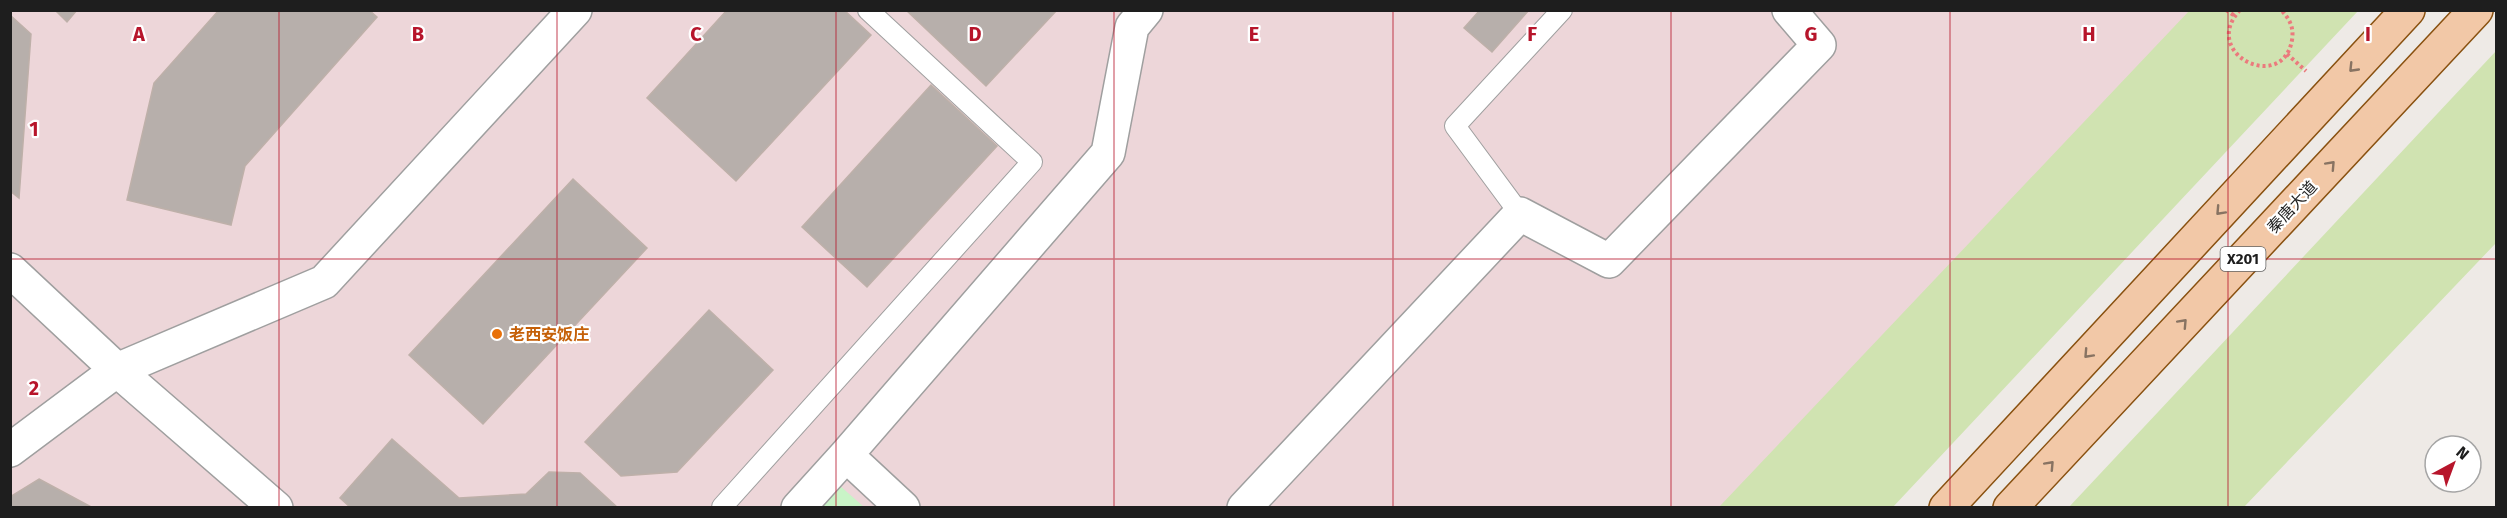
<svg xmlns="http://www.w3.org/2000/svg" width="2507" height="518" font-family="'Fira Sans','Noto Sans SC',sans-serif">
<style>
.commercial{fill:#edd6d9}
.grass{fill:#d0e3b1}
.park{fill:#c9f4c7}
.building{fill:#b7afab;stroke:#beb0a9;stroke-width:1.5}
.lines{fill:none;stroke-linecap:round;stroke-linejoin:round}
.lane-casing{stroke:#9f9f9f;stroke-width:22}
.street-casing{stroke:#9f9f9f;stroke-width:36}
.primary-casing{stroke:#895110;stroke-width:36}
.path{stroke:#eb7a7d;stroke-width:4;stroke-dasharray:3 3;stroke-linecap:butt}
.lane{stroke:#fff;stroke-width:20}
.street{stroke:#fff;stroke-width:33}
.primary{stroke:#f2c8a7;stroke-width:33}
.oneway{stroke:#887362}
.grid{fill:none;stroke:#b7152b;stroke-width:1.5;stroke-opacity:0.55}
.food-dot{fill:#e8710a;stroke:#fff;stroke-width:2}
.labels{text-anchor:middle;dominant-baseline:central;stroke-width:4.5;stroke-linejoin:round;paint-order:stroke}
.shield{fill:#fff;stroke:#626262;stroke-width:1.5}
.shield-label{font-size:15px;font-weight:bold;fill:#1e1e1e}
.street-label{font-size:16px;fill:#1e1e1e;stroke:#fff}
.food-label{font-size:16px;font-weight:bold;fill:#c56008;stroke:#fff;text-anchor:start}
.grid-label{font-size:20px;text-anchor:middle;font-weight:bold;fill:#b7152b;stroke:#fff;stroke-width:4.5;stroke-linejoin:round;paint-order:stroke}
</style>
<rect width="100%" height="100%" fill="#eeeae6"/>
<path class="commercial" d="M 10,11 L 2209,11 L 1726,508 L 11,507 Z"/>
<path class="grass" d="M 2189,11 L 2358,11 L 1893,507 L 1719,507 Z
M 2496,51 L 2496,243 L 2244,507 L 2069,507 Z"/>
<path class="park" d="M 839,485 L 864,507 L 820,508 Z"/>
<path class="building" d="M 55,10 L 77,10 L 67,22 Z
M 219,10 L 369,10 L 377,17 L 245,166 L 231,225 L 127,200 L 154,83 Z
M 727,10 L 844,10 L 871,35 L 736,181 L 647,98 Z
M 906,10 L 1057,10 L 986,86 Z
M 1480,10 L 1529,10 L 1492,52 L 1464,28 Z
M 10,15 L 31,34 L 19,198 L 10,191 Z
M 931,85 L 997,146 L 867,287 L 802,227 Z
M 573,179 L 647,248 L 483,424 L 409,355 Z
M 709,310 L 773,370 L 677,472 L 621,476 L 585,442 Z
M 392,439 L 459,498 L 526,494 L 549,472 L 580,473 L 618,508 L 351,508 L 340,498 Z
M 39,479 L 93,508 L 10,508 L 10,497 Z"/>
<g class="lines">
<g class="lane-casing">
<path id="lane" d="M 1520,214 L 1455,126 L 1562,10
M 722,507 L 1032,162 L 868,10"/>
</g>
<g class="street-casing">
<path id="street" d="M 10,270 L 117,370 L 276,508
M 10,450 L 117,370 L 324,282 L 575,10
M 846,455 L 903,508
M 798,508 L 846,455 L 1108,153 L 1132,27 L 1146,10
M 1244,508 L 1520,214 L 1609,261 L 1819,45 L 1789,10"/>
</g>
<g class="primary-casing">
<path id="primary" d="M 1946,508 L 2408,10
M 2010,508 L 2476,10"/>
</g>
<path class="path" d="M 2226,10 L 2235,16
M 2240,10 C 2199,54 2283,94 2292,40 C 2294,28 2290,19 2281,10
M 2287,54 L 2306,71"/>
<use href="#lane" class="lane"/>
<use href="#street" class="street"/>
<use href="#primary" class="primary"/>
</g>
<defs><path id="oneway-chevron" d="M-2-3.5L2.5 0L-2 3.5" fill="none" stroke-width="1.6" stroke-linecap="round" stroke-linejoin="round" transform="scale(1.5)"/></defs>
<g class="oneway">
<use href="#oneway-chevron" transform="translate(2353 68) rotate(134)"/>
<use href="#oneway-chevron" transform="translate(2331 165) rotate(-47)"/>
<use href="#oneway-chevron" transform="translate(2220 211) rotate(133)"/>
<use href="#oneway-chevron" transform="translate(2183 323) rotate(-47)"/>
<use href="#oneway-chevron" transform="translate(2088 354) rotate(133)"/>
<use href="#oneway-chevron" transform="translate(2050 465) rotate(-47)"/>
</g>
<path class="grid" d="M 279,10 L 279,508M 557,10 L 557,508M 836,10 L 836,508M 1114,10 L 1114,508M 1393,10 L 1393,508M 1671,10 L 1671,508M 1950,10 L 1950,508M 2228,10 L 2228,508M 10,259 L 2496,259"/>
<circle class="food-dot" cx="497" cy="334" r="6"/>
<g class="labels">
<rect class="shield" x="2220.5" y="247" width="45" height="24" rx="4.5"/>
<g class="shield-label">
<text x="2243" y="259">X201</text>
</g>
<g class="street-label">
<text transform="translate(2292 207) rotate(-47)">秦唐大道</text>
</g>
<g class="food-label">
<text x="509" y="334">老西安饭庄</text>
</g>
</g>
<g class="grid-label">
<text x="139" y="41">A</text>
<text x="418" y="41">B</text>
<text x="696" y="41">C</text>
<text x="975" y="41">D</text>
<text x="1254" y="41">E</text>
<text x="1532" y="41">F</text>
<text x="1811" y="41">G</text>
<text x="2089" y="41">H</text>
<text x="2368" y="41">I</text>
<text x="34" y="136">1</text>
<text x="34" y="395">2</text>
</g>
<rect width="2507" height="518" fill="none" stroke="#1e1e1e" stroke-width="24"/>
<g transform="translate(2453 464) rotate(41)"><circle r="28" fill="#ffffff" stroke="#a5a5a5" stroke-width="1.5"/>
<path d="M0-4.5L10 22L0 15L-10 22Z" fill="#b7152b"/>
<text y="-9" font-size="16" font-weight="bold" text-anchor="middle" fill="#1e1e1e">N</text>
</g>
</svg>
